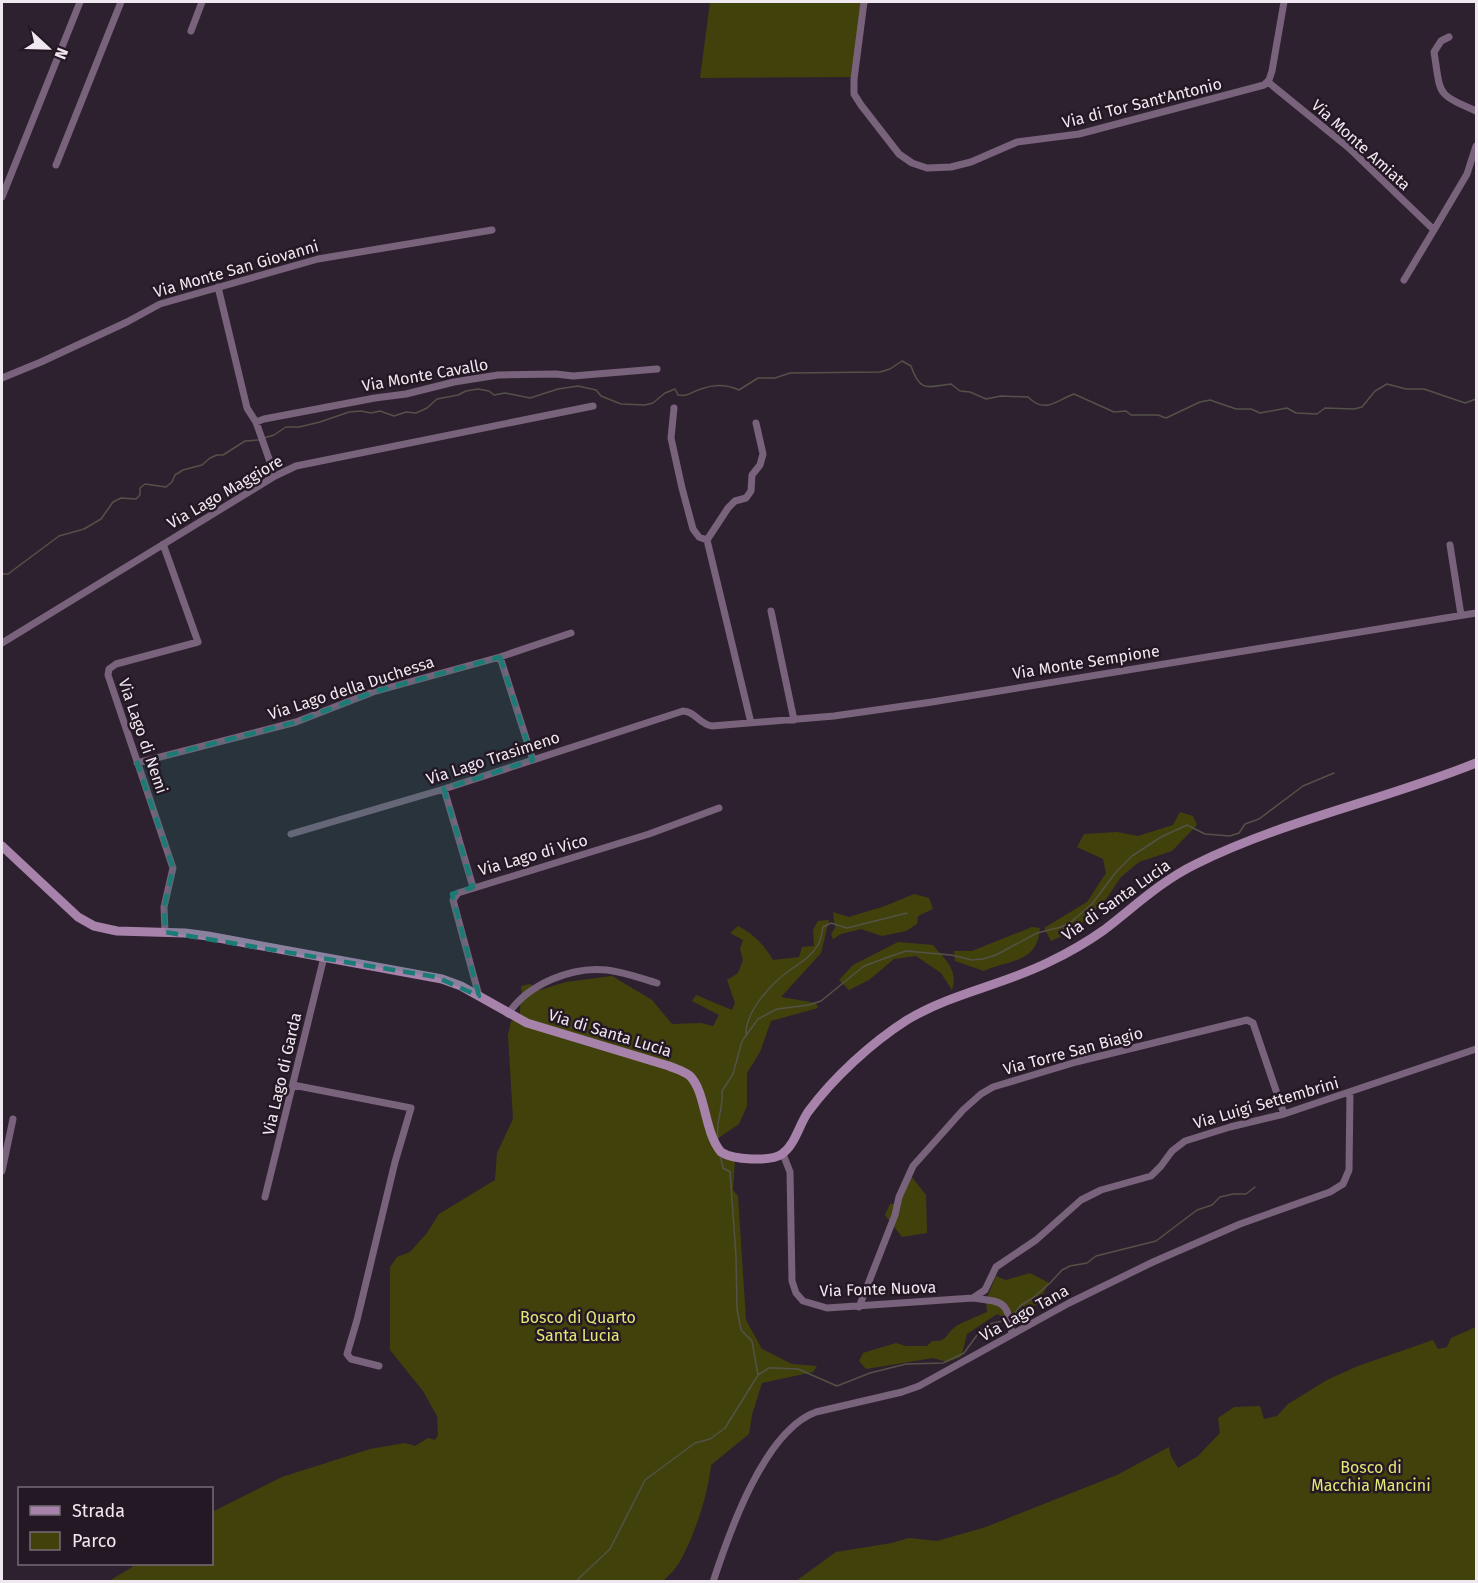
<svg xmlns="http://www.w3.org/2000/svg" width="1478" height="1583" font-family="'Fira Sans',sans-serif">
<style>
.green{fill:#41420b}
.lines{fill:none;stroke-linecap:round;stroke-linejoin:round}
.stream{stroke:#545248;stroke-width:1.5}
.street{stroke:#79627b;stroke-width:7}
.secondary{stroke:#a782ab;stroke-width:9}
.marked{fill:#1a7c75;fill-opacity:0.2;stroke:#1a7c75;stroke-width:4.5;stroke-dasharray:12 8;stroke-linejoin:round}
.labels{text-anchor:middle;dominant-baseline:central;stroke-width:5;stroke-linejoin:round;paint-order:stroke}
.street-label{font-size:16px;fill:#f0e8f1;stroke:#241825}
.park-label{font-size:16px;fill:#e3e876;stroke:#241825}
</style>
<rect width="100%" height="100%" fill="#2e212f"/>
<path class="green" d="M 710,2 L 870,2 L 864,8 L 852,77 L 700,78 Z
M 1180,812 L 1193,816 L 1197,825 L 1172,851 L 1139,862 L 1121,877 L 1104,902 L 1075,930 L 1051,941 L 1044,928 L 1087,902 L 1106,873 L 1103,859 L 1077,847 L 1084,834 L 1117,832 L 1138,836 L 1173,825 Z
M 914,894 L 929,898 L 933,909 L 918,916 L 917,924 L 906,931 L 882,936 L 861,929 L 841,934 L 833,939 L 831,934 L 835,928 L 833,912 L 849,917 L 885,906 Z
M 829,920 L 821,953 L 781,997 L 816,1003 L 818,1008 L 771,1021 L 760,1052 L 747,1073 L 747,1106 L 739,1124 L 711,1143 L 735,1160 L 733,1190 L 738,1196 L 746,1320 L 762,1349 L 792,1364 L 817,1366 L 813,1372 L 762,1383 L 752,1415 L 749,1434 L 711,1465 C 708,1495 694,1537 679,1563 C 675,1570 668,1576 663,1581 L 107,1582 L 131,1568 L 135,1564 L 212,1564 L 212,1512 L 282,1477 L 370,1449 L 405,1443 L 415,1446 L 428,1438 L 435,1440 L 438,1435 L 437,1416 L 423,1391 L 390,1350 L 390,1267 L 397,1257 L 410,1252 L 427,1233 L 439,1214 L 495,1180 L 497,1153 L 513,1119 L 508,1035 L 511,1021 L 521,1019 C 518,1007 523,998 521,986 L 530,984 L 540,990 L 566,982 L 612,976 L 652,1000 L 672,1024 L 701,1023 L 713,1026 L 719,1015 L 692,1001 L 696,995 L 732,1010 L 735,1003 L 727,980 L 738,973 L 743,960 L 740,949 L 743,940 L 730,933 L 738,926 C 755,935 763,944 773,960 L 799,957 L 802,947 L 814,946 L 813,930 L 818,921 Z
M 1032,927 L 1040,928 C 1037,964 1010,959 984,971 L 955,961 L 954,951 L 972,951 Z
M 898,942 L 933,945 C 945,960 959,970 952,990 L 941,973 L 916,956 L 894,959 L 869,980 L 849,990 L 839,980 L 853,965 Z
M 911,1176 L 926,1195 L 927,1233 L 902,1237 L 885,1215 L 890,1204 L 900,1203 Z
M 1030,1273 L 1049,1283 L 1037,1304 L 1015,1322 L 997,1314 L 967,1334 L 961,1357 L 947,1362 L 933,1358 L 866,1369 L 859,1361 L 863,1353 L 896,1343 L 906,1346 L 927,1346 L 932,1341 C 948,1342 945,1335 955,1327 C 964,1321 977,1317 987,1312 L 986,1300 L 996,1276 L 1006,1280 Z
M 1476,1327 L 1476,1581 L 796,1581 L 836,1552 L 892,1543 L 909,1538 L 937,1541 L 986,1527 L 1117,1475 L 1169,1447 L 1171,1456 L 1178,1468 L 1198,1456 L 1220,1433 L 1218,1418 L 1234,1407 L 1260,1406 L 1264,1419 L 1277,1416 L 1288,1404 L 1327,1380 L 1358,1366 L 1433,1340 L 1438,1349 L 1447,1347 L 1451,1338 Z"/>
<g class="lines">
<path class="stream" d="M 264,438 L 274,435 L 286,427 L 299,427 L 320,422 L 349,412 L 361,411 L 371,413 L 380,411 L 394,416 L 406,412 L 416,413 L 427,408 L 437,399 L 458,395 L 466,391 L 478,389 L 489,391 L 494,395 L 505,393 L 530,398 L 558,389 L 578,386 L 596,390 L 601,396 L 621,404 L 645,405 L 653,403 L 665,393 L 675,389 L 678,395 C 688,397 691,392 701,389 C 714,384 726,384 739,390 L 758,378 L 775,378 L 790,373 L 880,372 L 890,369 L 902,361 L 911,366 C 920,393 928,387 951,384 L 960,391 L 970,392 L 986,399 L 1001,396 L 1028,397 C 1045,414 1055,401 1074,394 L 1114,412 L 1126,411 L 1131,415 L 1158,415 L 1166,418 L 1200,402 L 1210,400 L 1236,409 L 1251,409 L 1260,413 L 1287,408 L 1296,413 L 1317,414 L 1325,408 L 1354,409 L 1362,407 L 1375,391 L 1387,384 L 1406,389 L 1424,389 L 1465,403 L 1476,399
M 2,574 L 8,574 L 59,536 L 84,529 L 101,519 L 113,502 L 121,498 L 136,499 L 140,495 L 140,488 L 145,484 L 166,487 L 172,482 L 175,475 L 183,470 L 202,465 L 210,458 L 217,455 L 223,455 L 245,441 L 259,440
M 746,1035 C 745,1011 772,983 790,970 C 800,963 812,956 818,945 C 821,940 822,932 823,927 L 831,923 L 847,928 L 907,913
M 718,1138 C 715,1122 724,1108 722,1091 L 733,1074 L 742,1041 L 758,1019 L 777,1009 L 809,1005 L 821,1001 L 864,966 L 894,955 L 906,951 L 951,955 L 972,960 L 983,959 L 996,955 L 1037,933 L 1061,927 L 1071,922 L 1092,904 L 1116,872 L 1132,856 L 1161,837 L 1187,825 L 1205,834 L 1230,836 L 1239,833 L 1245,824 L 1259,819 L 1303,786 L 1334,773
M 720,1155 L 723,1168 L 730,1172 L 736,1256 L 737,1309 L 741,1330 L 752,1341 L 758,1375
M 1013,1316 L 1020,1306 L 1034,1297 L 1050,1283 L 1062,1270 L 1070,1266 L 1087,1263 L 1096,1256 L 1156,1241 L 1197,1210 L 1212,1205 L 1220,1197 L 1233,1194 L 1246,1194 L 1255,1187
M 575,1582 L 610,1549 L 645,1480 L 695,1443 L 710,1439 L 725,1428 L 758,1375 L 769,1368 L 775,1368 L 798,1369 L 837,1386 L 870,1373 L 906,1364 L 943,1363 L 964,1353 L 980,1331 L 990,1324 L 1006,1320"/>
<path class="street" d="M 864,2 L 854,79 L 854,94 L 861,105 L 899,154 L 912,163 L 927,168 L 951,167 L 971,162 L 1017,142 L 1079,134 L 1264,85 L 1269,80 L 1272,71 L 1284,2
M 191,31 L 202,2
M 1449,37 L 1441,41 L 1434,52 C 1441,95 1435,93 1476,111
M 1268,82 L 1349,148 L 1434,230 L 1467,174 L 1476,146
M 56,165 L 121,2
M 2,197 L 80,2
M 1404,280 L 1434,230
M 218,287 L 247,408 L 256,422
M 2,378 L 41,362 L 127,322 L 160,304 L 318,259 L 492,230
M 674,408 L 671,438 L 682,488 L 693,529 L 699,537 L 707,540 L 751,723
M 275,476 L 256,422 L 264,419 L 375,398 L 406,394 L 454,382 L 498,375 L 556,374 L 573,376 L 657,369
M 707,540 L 728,508 L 735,501 L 746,498 L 751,491 L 752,475 L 760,465 L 763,454 L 756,423
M 163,544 L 198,642 L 116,664 L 109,669 L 108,675 L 173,868 L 164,907 L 165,932
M 1450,545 L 1461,615
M 771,611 L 794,720
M 2,643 L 275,476 L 296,466 L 593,406
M 500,657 L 533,760
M 137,763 L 296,722 L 373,692 L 500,657 L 571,633
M 444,789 L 473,887
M 291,834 L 444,789 L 683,711 C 695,711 699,724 712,726 L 834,716 L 932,702 L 1476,613
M 479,996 L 453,900 L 458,893 L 649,834 L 719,808
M 508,1014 C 528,984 572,966 607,970 C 624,972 640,978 657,983
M 293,1085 L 411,1108 L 395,1162 L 357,1320 L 347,1354 L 351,1359 L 379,1366
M 783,1154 L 790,1172 L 792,1281 L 796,1293 L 803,1301 L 827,1308 L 973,1298 C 1005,1302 1007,1301 1012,1334
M 2,1171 L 13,1119
M 265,1197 L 324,957
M 973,1298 L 985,1290 L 996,1267 L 1036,1240 L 1081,1200 L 1101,1190 L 1151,1176 L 1161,1166 L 1172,1151 L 1185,1141 L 1230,1127 L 1284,1114 L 1476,1049
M 859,1307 L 895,1215 L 899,1197 L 913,1166 L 963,1110 L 981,1094 L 993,1087 L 1076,1062 L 1247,1020 L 1253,1023 L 1284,1114
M 713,1582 C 729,1533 764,1431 816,1412 L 902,1392 L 919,1386 L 1069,1303 L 1153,1262 L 1240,1224 L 1330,1192 L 1343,1184 L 1349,1170 L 1350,1092"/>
<path class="secondary" d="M 2,846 L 78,917 L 94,926 L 117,931 L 185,933 L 208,936 L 442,979 L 461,986 L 527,1023 L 669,1066 C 676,1069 684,1071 690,1076 C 706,1092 704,1132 721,1152 C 733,1160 770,1162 782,1154 C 795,1145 799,1125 808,1112 C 833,1078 871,1043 907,1020 C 952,993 1003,985 1049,962 C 1068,953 1087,942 1104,930 C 1134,907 1161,881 1196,864 C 1285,820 1384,800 1476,763"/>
</g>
<path class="marked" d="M 500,657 L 533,760 L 444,789 L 473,887 L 452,894 L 479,996 L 436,977 L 165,932 L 164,907 L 173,868 L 137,763 L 296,722 L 373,692 Z"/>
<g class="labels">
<g class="street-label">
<text transform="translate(1142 103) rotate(-14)">Via di Tor Sant'Antonio</text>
<text transform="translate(1361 145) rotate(42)">Via Monte Amiata</text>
<text transform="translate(236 269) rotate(-16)">Via Monte San Giovanni</text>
<text transform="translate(425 375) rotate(-10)">Via Monte Cavallo</text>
<text transform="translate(225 492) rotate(-30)">Via Lago Maggiore</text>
<text transform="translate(1086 662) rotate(-9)">Via Monte Sempione</text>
<text transform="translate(351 688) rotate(-18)">Via Lago della Duchessa</text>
<text transform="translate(143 736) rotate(71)">Via Lago di Nemi</text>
<text transform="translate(493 758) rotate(-18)">Via Lago Trasimeno</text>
<text transform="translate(533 855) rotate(-16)">Via Lago di Vico</text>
<text transform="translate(1116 900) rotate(-35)">Via di Santa Lucia</text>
<text transform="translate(610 1033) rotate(17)">Via di Santa Lucia</text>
<text transform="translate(1073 1051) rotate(-15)">Via Torre San Biagio</text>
<text transform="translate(282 1074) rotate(-77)">Via Lago di Garda</text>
<text transform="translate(1266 1103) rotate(-16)">Via Luigi Settembrini</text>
<text transform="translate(878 1289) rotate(-2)">Via Fonte Nuova</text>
<text transform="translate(1024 1313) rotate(-29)">Via Lago Tana</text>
</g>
<g class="park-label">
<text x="578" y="1317">Bosco di Quarto<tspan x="578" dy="18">Santa Lucia</tspan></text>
<text x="1371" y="1467">Bosco di<tspan x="1371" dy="18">Macchia Mancini</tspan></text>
</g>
</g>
<rect width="1478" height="1583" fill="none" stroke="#f0e8f1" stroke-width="6"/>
<rect x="18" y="1487" width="195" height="78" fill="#241825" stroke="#766b77" stroke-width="1.5"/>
<rect x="30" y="1506" width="30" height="9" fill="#a782ab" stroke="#766b77" stroke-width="1.5"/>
<text x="72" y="1517" font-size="18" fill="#f0e8f1">Strada</text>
<rect x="30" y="1532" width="30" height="18" fill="#41420b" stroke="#766b77" stroke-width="1.5"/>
<text x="72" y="1547" font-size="18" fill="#f0e8f1">Parco</text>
<g transform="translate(48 48) rotate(112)" stroke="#241825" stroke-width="4.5" paint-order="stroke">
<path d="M0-4.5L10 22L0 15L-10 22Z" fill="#f0e8f1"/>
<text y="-9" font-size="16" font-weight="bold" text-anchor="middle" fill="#f0e8f1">N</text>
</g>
</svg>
